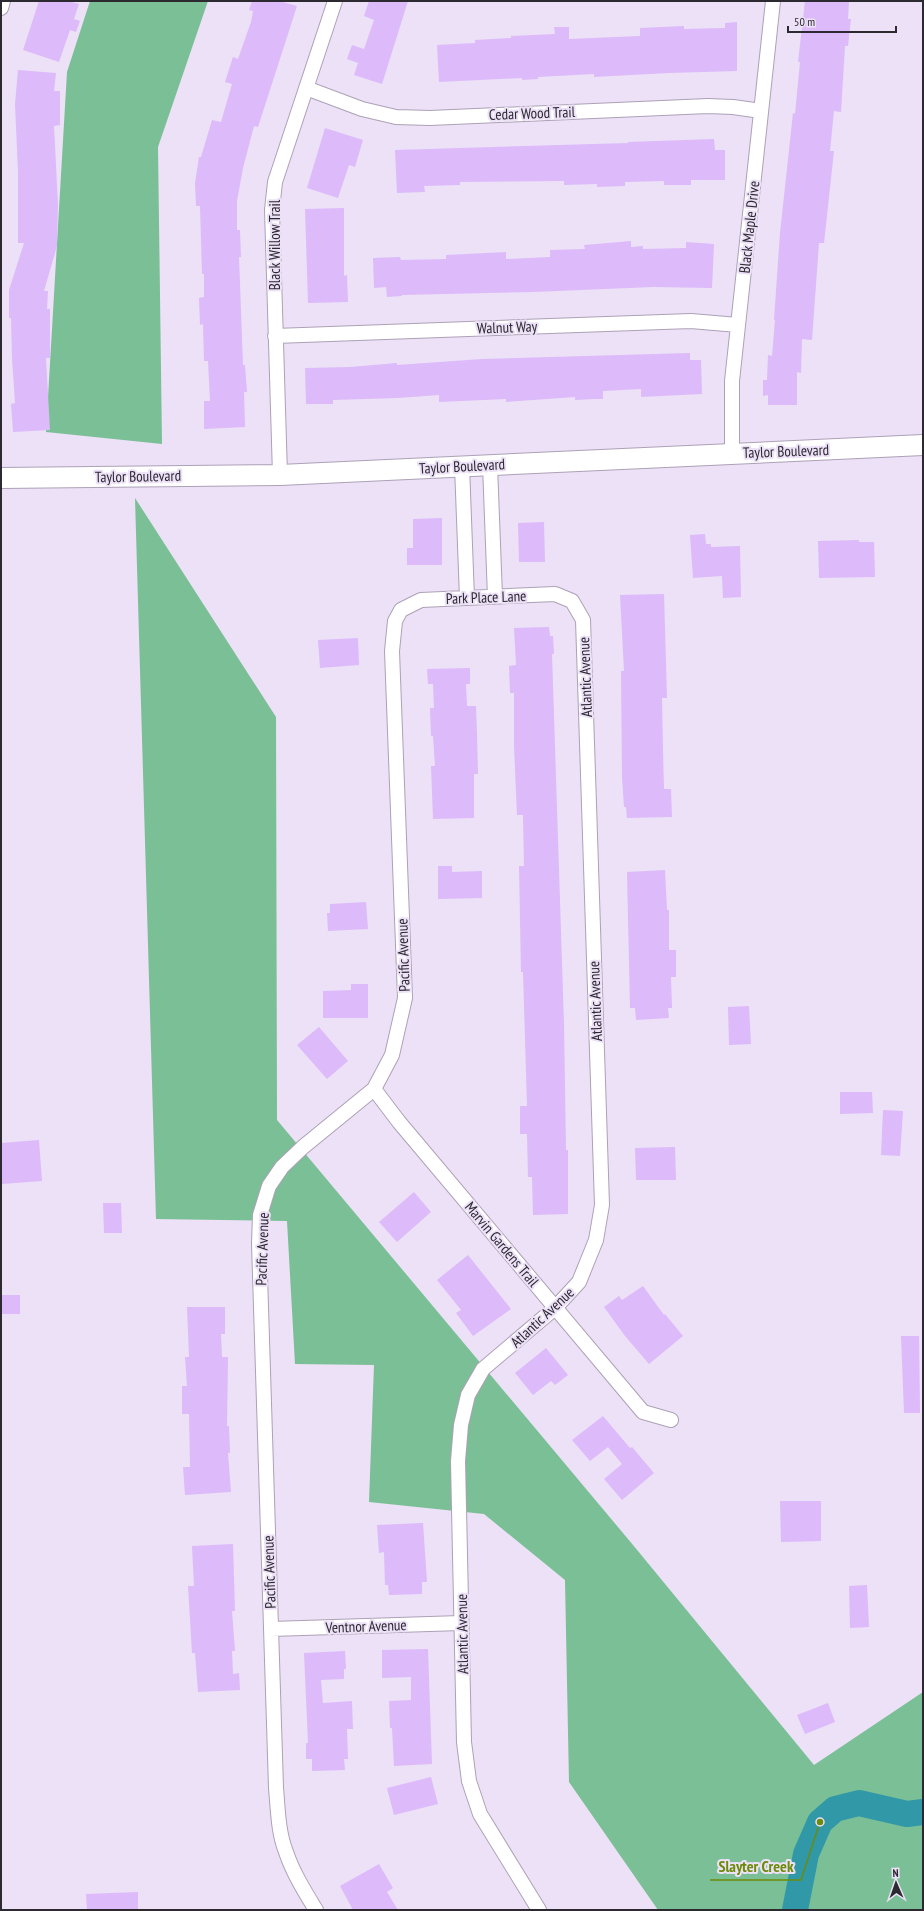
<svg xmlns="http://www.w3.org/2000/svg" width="924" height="1911" font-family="'PT Sans Narrow',sans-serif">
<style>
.forest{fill:#7abf95}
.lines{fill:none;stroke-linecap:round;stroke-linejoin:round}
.river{stroke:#3198a8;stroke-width:26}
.building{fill:#ddbaf9}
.street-casing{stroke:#ada1b6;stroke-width:16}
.secondary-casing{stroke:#ada1b6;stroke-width:22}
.street{stroke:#fff;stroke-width:14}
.secondary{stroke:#fff;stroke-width:20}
.labels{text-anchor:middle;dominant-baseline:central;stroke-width:4;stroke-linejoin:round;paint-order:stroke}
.street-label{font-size:15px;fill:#2d2931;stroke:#ece1f7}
.leader{fill:none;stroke:#6c8b0a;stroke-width:1.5}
.callout-dot{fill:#6c8b0a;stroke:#ece1f7;stroke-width:1.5}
.callout-label{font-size:16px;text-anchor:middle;font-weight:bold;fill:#6c8b0a;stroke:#ece1f7;stroke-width:4;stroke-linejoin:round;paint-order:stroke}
</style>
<rect width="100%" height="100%" fill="#ece1f7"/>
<path class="forest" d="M 90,1 L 208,1 L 158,147 L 162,444 L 46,432 L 67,72 Z
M 135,498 L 276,717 L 277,1120 L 633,1545 L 814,1765 L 923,1692 L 923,1910 L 658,1910 L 569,1782 L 565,1580 L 484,1514 L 369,1502 L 374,1365 L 295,1364 L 287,1221 L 156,1219 Z"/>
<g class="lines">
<path class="river" d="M 795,1910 L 806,1854 L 820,1822 L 835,1809 L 859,1803 L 907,1814 L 923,1812"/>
</g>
<path class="building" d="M 39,1 L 68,1 L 79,4 L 74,19 L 80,21 L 76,32 L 70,30 L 59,62 L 23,50 Z
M 252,1 L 279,1 L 297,6 L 258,127 L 254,126 L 243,168 L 237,201 L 237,230 L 240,230 L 241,257 L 239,257 L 243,365 L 245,365 L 247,392 L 244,392 L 245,427 L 204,429 L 204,401 L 210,401 L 208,361 L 204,361 L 203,324 L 200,325 L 199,298 L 204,297 L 204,274 L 202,274 L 200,206 L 196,206 L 195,183 L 199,157 L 201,157 L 212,120 L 221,122 L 232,84 L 225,82 L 233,57 L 238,59 L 251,22 L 253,11 L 249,10 Z
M 369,1 L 408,1 L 382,84 L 354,75 L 358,63 L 347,59 L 352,45 L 364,49 L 374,20 L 364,16 Z
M 805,1 L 849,1 L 848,19 L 851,19 L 848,46 L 845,46 L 841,112 L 834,111 L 830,151 L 834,151 L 824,243 L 819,243 L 812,340 L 802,339 L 801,373 L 797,372 L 797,405 L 768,405 L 768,395 L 763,396 L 763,380 L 767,380 L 768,355 L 772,356 L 775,320 L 774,320 L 780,233 L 793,113 L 795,114 L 800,62 L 798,62 Z
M 737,22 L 737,71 L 669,73 L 594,77 L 594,74 L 538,77 L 538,79 L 522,80 L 522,78 L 439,82 L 437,45 L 475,43 L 475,40 L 511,38 L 511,36 L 555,34 L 554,27 L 569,27 L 569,39 L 640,36 L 640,28 L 684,26 L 684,29 L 725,28 L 725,23 Z
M 18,70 L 56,73 L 54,91 L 60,91 L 60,125 L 54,126 L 58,205 L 57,246 L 44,291 L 48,291 L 47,309 L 50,309 L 50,358 L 46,358 L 50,430 L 13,432 L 11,404 L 15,403 L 12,359 L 11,318 L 9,318 L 9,290 L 24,243 L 18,243 L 18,172 L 15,104 Z
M 325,128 L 363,140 L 355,167 L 349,165 L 338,198 L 307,188 Z
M 714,139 L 715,150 L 725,150 L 725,180 L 691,180 L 691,185 L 664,185 L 664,181 L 625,182 L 625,186 L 597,187 L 597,184 L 564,185 L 564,181 L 460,182 L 460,185 L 424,186 L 425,192 L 397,193 L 395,150 L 628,143 L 628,142 Z
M 344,208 L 344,276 L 347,275 L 348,302 L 308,303 L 305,209 Z
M 631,241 L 631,247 L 643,246 L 643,249 L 686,248 L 686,242 L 714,244 L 712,288 L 653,287 L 533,292 L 402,295 L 402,296 L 387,297 L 386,287 L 374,288 L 373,258 L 400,257 L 401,260 L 446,259 L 446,255 L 506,252 L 506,259 L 550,257 L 550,250 L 585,249 L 584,245 Z
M 690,353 L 690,360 L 701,360 L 702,394 L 641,397 L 641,389 L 603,391 L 603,399 L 594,399 L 575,400 L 575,397 L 506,402 L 506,399 L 439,402 L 439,395 L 398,398 L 333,400 L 333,404 L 306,404 L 305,368 L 350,367 L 397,363 L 397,365 L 482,359 Z
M 442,518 L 442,565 L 407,565 L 407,548 L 413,548 L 413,519 Z
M 544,522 L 545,562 L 519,562 L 518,523 Z
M 705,534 L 706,544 L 711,544 L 711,547 L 740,546 L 741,597 L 723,598 L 722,576 L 693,578 L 690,535 Z
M 859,540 L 859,542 L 874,542 L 875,577 L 819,578 L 818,541 Z
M 664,594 L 667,698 L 662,698 L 663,751 L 664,789 L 671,789 L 672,817 L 627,818 L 626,807 L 624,807 L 622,778 L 621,671 L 624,671 L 620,595 Z
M 549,627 L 550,636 L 553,636 L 554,654 L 552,654 L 564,1024 L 566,1150 L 568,1150 L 568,1214 L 533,1215 L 532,1177 L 528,1177 L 527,1134 L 520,1134 L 520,1106 L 527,1106 L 523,972 L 521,972 L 519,866 L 524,866 L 523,815 L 517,815 L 514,746 L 514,693 L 510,693 L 509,666 L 516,665 L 514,628 Z
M 358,638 L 359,665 L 320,668 L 318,640 Z
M 470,668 L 470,684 L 466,684 L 467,706 L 476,706 L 477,734 L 478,774 L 474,774 L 474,818 L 433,819 L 431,766 L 435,766 L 433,736 L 431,736 L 430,708 L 434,708 L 433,684 L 428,684 L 427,669 Z
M 438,866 L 452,866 L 452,872 L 482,871 L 482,898 L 438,899 Z
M 665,870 L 667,910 L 669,910 L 669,950 L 676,950 L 676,977 L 671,977 L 672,1008 L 668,1008 L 669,1018 L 636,1020 L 635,1008 L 630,1008 L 627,872 Z
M 366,902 L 368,929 L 328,931 L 327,913 L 330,913 L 330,904 Z
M 351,984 L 368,984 L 368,1018 L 323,1018 L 323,991 L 351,990 Z
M 749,1006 L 751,1044 L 729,1045 L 728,1007 Z
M 319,1027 L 348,1061 L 327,1079 L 297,1045 Z
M 840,1092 L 872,1092 L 873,1113 L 840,1114 Z
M 883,1110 L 903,1111 L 900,1156 L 881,1155 Z
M 39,1140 L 42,1181 L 2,1184 L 1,1143 Z
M 675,1147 L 676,1180 L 636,1180 L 635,1148 Z
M 414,1192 L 431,1212 L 397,1242 L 379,1222 Z
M 103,1203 L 121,1203 L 122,1233 L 104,1233 Z
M 468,1255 L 511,1309 L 473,1336 L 456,1313 L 461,1310 L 437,1280 Z
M 643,1286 L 664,1315 L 665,1314 L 683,1336 L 649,1364 L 625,1336 L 604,1307 L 619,1296 L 622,1300 Z
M 1,1295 L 20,1295 L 20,1314 L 1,1314 Z
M 187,1307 L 225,1307 L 225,1334 L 221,1334 L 222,1357 L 228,1357 L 227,1426 L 229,1426 L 230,1453 L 228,1453 L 231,1492 L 185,1495 L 183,1467 L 190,1467 L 189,1414 L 182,1414 L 182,1386 L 187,1386 L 185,1357 L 189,1357 Z
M 901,1336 L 919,1336 L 920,1413 L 904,1413 Z
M 546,1348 L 568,1375 L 555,1385 L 551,1381 L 533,1395 L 515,1373 Z
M 603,1416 L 630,1448 L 632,1447 L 654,1473 L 622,1500 L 604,1479 L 622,1464 L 608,1447 L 590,1461 L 572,1440 Z
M 780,1501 L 821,1501 L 821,1541 L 781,1542 Z
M 423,1523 L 427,1582 L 422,1582 L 422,1594 L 389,1595 L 388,1585 L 385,1585 L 384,1552 L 379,1553 L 377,1525 Z
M 233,1544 L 235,1611 L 232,1611 L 235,1651 L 232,1651 L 233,1674 L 239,1673 L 240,1690 L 198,1692 L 195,1653 L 192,1653 L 188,1586 L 194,1586 L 192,1546 Z
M 867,1585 L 869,1627 L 850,1628 L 849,1586 Z
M 428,1649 L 432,1764 L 394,1766 L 392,1728 L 390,1728 L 389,1701 L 411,1700 L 411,1677 L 382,1678 L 382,1650 Z
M 345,1651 L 346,1669 L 344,1669 L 344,1679 L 321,1680 L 323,1703 L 352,1701 L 353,1729 L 347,1729 L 348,1759 L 344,1759 L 345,1770 L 312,1771 L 312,1759 L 306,1759 L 306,1743 L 308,1743 L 304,1653 Z
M 828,1703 L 835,1722 L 805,1734 L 797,1715 Z
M 431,1777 L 438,1804 L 394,1815 L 387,1788 Z
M 379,1864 L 393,1888 L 387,1892 L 398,1910 L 353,1910 L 340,1886 Z
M 138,1892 L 138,1910 L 87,1910 L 86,1894 Z"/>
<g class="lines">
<g class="street-casing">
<path id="street" d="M 1,8 L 3,1
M 306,88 L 362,109 L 396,117 L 430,118 L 708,106 L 733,107 L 761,111
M 275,336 L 691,321 L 738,325
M 732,453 L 732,381 L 773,1
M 490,465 L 495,597
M 462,466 L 467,598
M 280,475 L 272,210 L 275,182 L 335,1
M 374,1089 L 399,1122 L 643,1412 L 671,1420
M 271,1629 L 461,1623
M 316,1910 C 305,1892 293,1873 286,1852 C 278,1832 278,1809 276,1788 L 259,1243 L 260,1215 L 269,1186 L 282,1167 L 303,1147 L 374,1089 L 392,1055 L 405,998 L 392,651 L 395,621 L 401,610 L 421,600 L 555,594 L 572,601 L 583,620 L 602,1205 L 596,1240 L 579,1282 L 555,1308 L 483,1369 L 468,1395 L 461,1425 L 458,1461 L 464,1742 L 469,1781 L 480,1814 L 539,1910"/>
</g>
<g class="secondary-casing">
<path id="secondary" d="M 1,478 L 280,475 L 923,445"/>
</g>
<use href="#street" class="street"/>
<use href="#secondary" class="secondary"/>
</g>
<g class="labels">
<g class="street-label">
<text transform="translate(532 113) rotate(-2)">Cedar Wood Trail</text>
<text transform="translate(749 227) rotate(-84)">Black Maple Drive</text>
<text transform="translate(274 245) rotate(-90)">Black Willow Trail</text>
<text transform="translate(507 327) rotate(-2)">Walnut Way</text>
<text transform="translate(786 451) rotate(-2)">Taylor Boulevard</text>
<text transform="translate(462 466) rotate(-3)">Taylor Boulevard</text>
<text transform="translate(138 476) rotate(-1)">Taylor Boulevard</text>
<text transform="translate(486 597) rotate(-2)">Park Place Lane</text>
<text transform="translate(585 677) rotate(-92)">Atlantic Avenue</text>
<text transform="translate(403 955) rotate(-92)">Pacific Avenue</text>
<text transform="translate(595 1001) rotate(-92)">Atlantic Avenue</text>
<text transform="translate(502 1244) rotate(50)">Marvin Gardens Trail</text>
<text transform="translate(262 1249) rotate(-88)">Pacific Avenue</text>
<text transform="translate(542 1317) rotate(-43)">Atlantic Avenue</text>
<text transform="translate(269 1572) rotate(-92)">Pacific Avenue</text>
<text transform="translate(366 1626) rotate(-2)">Ventnor Avenue</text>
<text transform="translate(462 1634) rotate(-91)">Atlantic Avenue</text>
</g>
</g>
<path class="leader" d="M820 1822L801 1880H710"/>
<circle class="callout-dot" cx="820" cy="1822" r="4"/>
<g class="callout-label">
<text x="756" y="1872">Slayter Creek</text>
</g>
<rect width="924" height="1911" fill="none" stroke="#2d2931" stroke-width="4"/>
<g transform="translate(896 1883) rotate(358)" stroke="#ece1f7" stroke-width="3" paint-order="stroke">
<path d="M0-3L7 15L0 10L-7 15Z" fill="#2d2931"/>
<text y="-6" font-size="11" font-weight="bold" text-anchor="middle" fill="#2d2931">N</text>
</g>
<path d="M788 26v6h108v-6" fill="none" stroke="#2d2931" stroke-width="2"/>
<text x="794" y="26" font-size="12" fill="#2d2931" stroke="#ece1f7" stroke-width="3" paint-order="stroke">50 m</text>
</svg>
